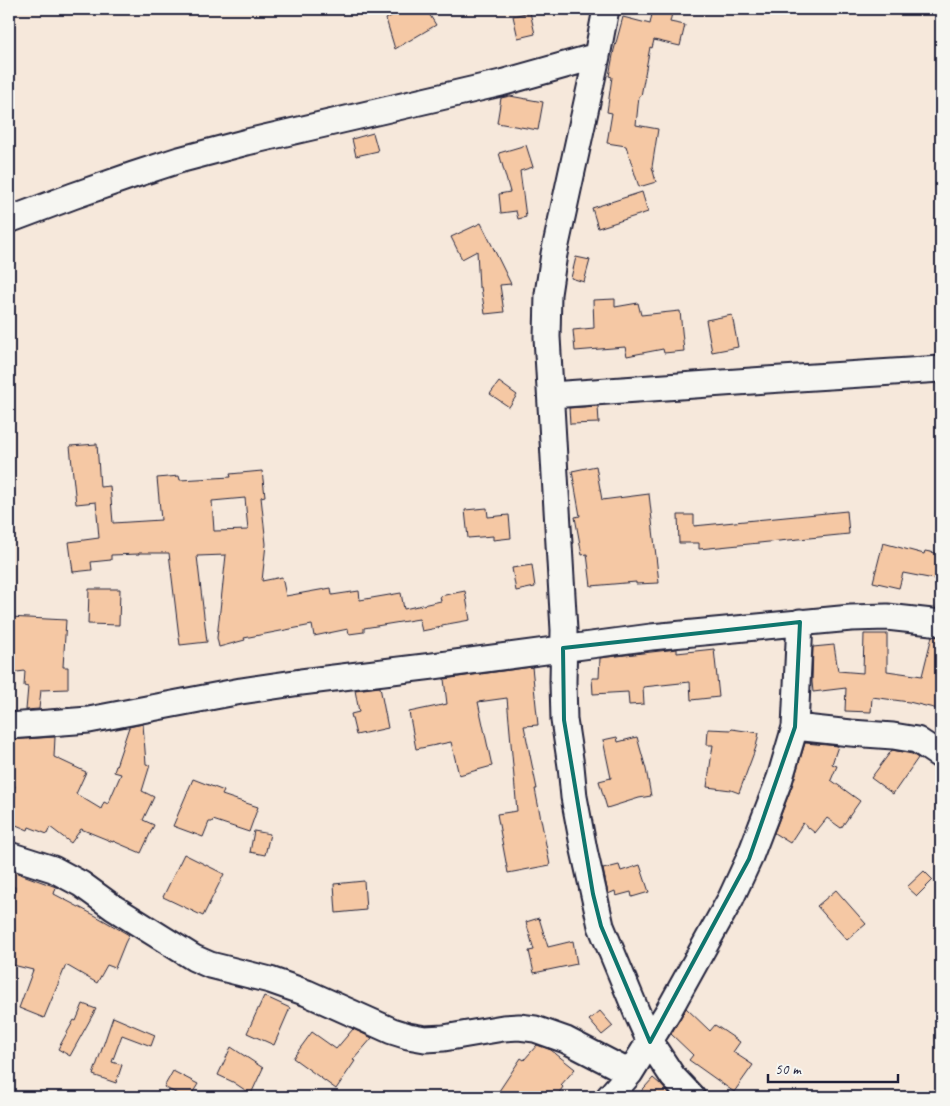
<svg xmlns="http://www.w3.org/2000/svg" width="950" height="1106" font-family="Caveat,sans-serif">
<style>
.building{fill:#f5c8a4;stroke:#22223b;fill-rule:evenodd}
.lines{fill:none;stroke-linecap:round;stroke-linejoin:round}
.minor-casing{stroke:#22223b;stroke-width:29}
.minor{stroke:#f6f6f2;stroke-width:25}
.marked{fill:none;stroke:#0f766e;stroke-width:4;stroke-linejoin:round}
</style>
<rect width="100%" height="100%" fill="#f6e8db"/>
<filter id="ink" filterUnits="userSpaceOnUse"><feTurbulence type="fractalNoise" baseFrequency=".02" numOctaves="2"/><feDisplacementMap in="SourceGraphic" scale="10" xChannelSelector="R" yChannelSelector="G"/><feConvolveMatrix kernelMatrix="1 2 1 2 8 2 1 2 1" color-interpolation-filters="sRGB"/></filter>
<g filter="url(#ink)">
<path class="building" d="M 403,9 L 426,9 L 436,25 L 395,49 L 386,19 Z
M 653,9 L 673,9 L 670,22 L 685,25 L 680,46 L 654,40 L 652,48 L 650,47 L 641,96 L 639,96 L 636,125 L 658,129 L 652,167 L 656,182 L 639,187 L 626,146 L 607,143 L 612,113 L 607,112 L 612,77 L 609,76 L 614,50 L 623,17 L 650,24 Z
M 530,12 L 535,34 L 518,38 L 513,16 Z
M 510,96 L 543,102 L 538,130 L 497,123 L 501,98 Z
M 373,133 L 378,151 L 356,156 L 352,139 Z
M 526,145 L 533,167 L 520,171 L 526,217 L 518,219 L 516,211 L 501,213 L 499,194 L 510,192 L 499,153 Z
M 642,192 L 648,212 L 598,228 L 592,208 Z
M 481,223 L 511,284 L 500,285 L 504,312 L 485,314 L 481,287 L 479,287 L 477,251 L 462,259 L 451,237 Z
M 576,257 L 590,260 L 584,282 L 571,278 Z
M 615,299 L 615,307 L 638,303 L 641,315 L 680,311 L 684,351 L 664,353 L 663,349 L 627,356 L 625,347 L 575,351 L 573,330 L 594,328 L 593,300 Z
M 732,315 L 738,347 L 712,352 L 706,320 Z
M 499,382 L 517,395 L 509,407 L 490,394 Z
M 598,406 L 599,423 L 570,424 L 569,408 Z
M 97,444 L 100,487 L 110,486 L 113,523 L 161,520 L 157,478 L 179,476 L 180,480 L 231,477 L 230,474 L 262,471 L 265,496 L 261,497 L 266,544 L 262,581 L 282,577 L 286,596 L 331,588 L 332,595 L 359,591 L 360,600 L 401,593 L 404,609 L 441,601 L 440,596 L 465,591 L 470,620 L 442,625 L 442,627 L 422,631 L 419,619 L 364,628 L 364,632 L 349,634 L 348,629 L 314,636 L 312,625 L 244,638 L 245,640 L 219,647 L 217,638 L 226,555 L 197,556 L 207,642 L 180,645 L 169,553 L 139,553 L 139,554 L 111,555 L 111,560 L 91,562 L 92,570 L 73,572 L 69,542 L 99,538 L 96,502 L 76,504 L 70,446 ZM 245,498 L 248,530 L 214,531 L 212,501 Z
M 596,466 L 602,500 L 649,494 L 659,583 L 636,584 L 636,582 L 591,586 L 587,554 L 582,555 L 575,517 L 580,516 L 572,471 Z
M 487,508 L 488,517 L 509,515 L 511,538 L 493,540 L 493,536 L 468,538 L 465,510 Z
M 847,511 L 849,534 L 699,549 L 699,543 L 679,543 L 678,515 L 694,515 L 694,526 Z
M 883,543 L 924,554 L 925,551 L 941,554 L 941,568 L 939,580 L 903,573 L 899,588 L 873,582 Z
M 532,565 L 535,587 L 516,591 L 512,568 Z
M 89,589 L 120,589 L 119,625 L 88,624 Z
M 9,617 L 66,620 L 63,667 L 68,667 L 68,689 L 41,690 L 39,709 L 26,710 L 28,687 L 24,686 L 25,671 L 9,673 Z
M 864,634 L 887,634 L 887,671 L 922,676 L 932,636 L 941,637 L 941,697 L 938,709 L 909,702 L 872,697 L 871,712 L 845,711 L 846,688 L 813,692 L 812,682 L 813,647 L 834,645 L 838,671 L 863,673 Z
M 677,649 L 677,653 L 714,649 L 719,697 L 691,700 L 690,682 L 643,687 L 644,704 L 629,705 L 628,692 L 593,694 L 592,678 L 599,678 L 600,658 Z
M 532,667 L 538,725 L 524,726 L 537,789 L 535,789 L 550,865 L 508,873 L 497,814 L 517,811 L 507,698 L 478,702 L 492,766 L 459,775 L 451,742 L 416,749 L 409,712 L 447,704 L 444,679 Z
M 380,687 L 388,728 L 356,735 L 351,714 L 359,712 L 355,690 Z
M 143,724 L 146,764 L 150,765 L 142,791 L 154,797 L 143,820 L 154,825 L 141,853 L 113,841 L 113,842 L 81,829 L 71,843 L 50,827 L 47,834 L 29,827 L 28,830 L 9,822 L 9,803 L 15,786 L 9,786 L 9,740 L 55,737 L 54,757 L 86,772 L 76,794 L 101,809 L 104,802 L 108,804 L 121,774 L 114,772 L 129,727 Z
M 708,729 L 731,730 L 732,729 L 759,733 L 756,747 L 739,793 L 731,790 L 707,787 L 713,745 L 707,745 Z
M 617,737 L 618,742 L 637,737 L 646,769 L 651,796 L 639,798 L 607,808 L 599,781 L 611,778 L 603,740 Z
M 805,743 L 838,746 L 832,764 L 837,766 L 831,780 L 860,801 L 841,828 L 827,818 L 815,833 L 803,823 L 790,843 L 774,833 L 793,783 Z
M 892,750 L 912,754 L 918,758 L 893,794 L 871,778 Z
M 193,779 L 224,791 L 222,795 L 258,807 L 249,832 L 213,820 L 212,822 L 209,822 L 203,837 L 173,826 Z
M 254,831 L 270,834 L 265,855 L 250,852 Z
M 184,854 L 224,874 L 203,916 L 163,897 Z
M 619,865 L 621,871 L 640,865 L 649,892 L 632,897 L 631,892 L 616,896 L 615,891 L 608,894 L 603,869 Z
M 9,870 L 56,887 L 54,894 L 96,916 L 129,935 L 125,943 L 115,968 L 107,965 L 97,983 L 66,965 L 44,1018 L 19,1008 L 33,970 L 9,964 L 9,930 L 15,887 L 9,886 Z
M 924,871 L 933,880 L 917,896 L 907,887 Z
M 364,881 L 366,910 L 336,913 L 334,884 Z
M 836,890 L 866,924 L 847,940 L 817,906 Z
M 539,918 L 548,947 L 573,941 L 577,964 L 534,973 L 529,951 L 534,950 L 526,922 Z
M 264,996 L 290,1008 L 274,1045 L 247,1033 Z
M 83,1004 L 96,1009 L 70,1056 L 58,1049 L 74,1020 L 76,1021 Z
M 686,1008 L 710,1031 L 715,1025 L 740,1042 L 733,1052 L 753,1065 L 734,1092 L 689,1060 L 693,1055 L 671,1034 Z
M 600,1011 L 613,1026 L 602,1035 L 589,1020 Z
M 113,1017 L 155,1035 L 151,1046 L 122,1035 L 112,1062 L 122,1065 L 116,1083 L 93,1075 Z
M 353,1029 L 372,1038 L 353,1060 L 355,1061 L 336,1089 L 293,1058 L 312,1032 L 336,1049 Z
M 537,1045 L 551,1050 L 575,1069 L 561,1085 L 563,1087 L 556,1097 L 495,1097 L 521,1058 L 524,1060 Z
M 231,1047 L 263,1068 L 251,1094 L 233,1082 L 218,1075 Z
M 173,1071 L 198,1084 L 190,1097 L 183,1097 L 164,1087 Z
M 653,1078 L 660,1084 L 672,1097 L 636,1097 Z"/>
<g class="lines">
<g class="minor-casing">
<path id="minor" d="M 606,9 L 597,56 L 554,254 L 548,294 L 547,337 L 564,630 L 563,682 L 564,720 L 571,766 L 574,797 L 584,850 L 601,926 L 637,1013 L 650,1042 L 673,1077 L 692,1097
M 9,220 L 73,196 L 133,175 L 179,160 L 247,142 L 501,83 L 597,56
M 551,395 L 766,380 L 941,369
M 9,726 L 89,720 L 241,691 L 301,682 L 433,666 L 651,637 L 851,618 L 887,617 L 941,623
M 795,727 L 851,733 L 893,736 L 917,740 L 941,756
M 9,855 L 53,869 L 81,884 L 114,908 L 194,958 L 210,965 L 270,980 L 307,993 L 392,1031 L 408,1036 L 425,1039 L 444,1038 L 503,1028 L 519,1027 L 535,1029 L 566,1040 L 630,1073
M 609,1097 L 630,1073 L 669,1010 L 731,898 L 749,859 L 780,778 L 795,727 L 800,622"/>
</g>
<use href="#minor" class="minor"/>
</g>
</g>
<path class="marked" d="M 800,622 L 795,727 L 749,859 L 650,1042 L 601,926 L 593,894 L 564,720 L 563,648 Z"/>
<rect width="950" height="1106" fill="none" stroke="#f6f6f2" stroke-width="30"/>
<rect x="15" y="15" width="920" height="1076" fill="none" stroke="#22223b" stroke-width="2" filter="url(#ink)"/>
<path d="M768 1074v8h130v-8" fill="none" stroke="#22223b" stroke-width="2.5"/>
<text x="775" y="1074" font-size="15" fill="#22223b" stroke="#f6f6f2" stroke-width="4" paint-order="stroke">50 m</text>
</svg>
